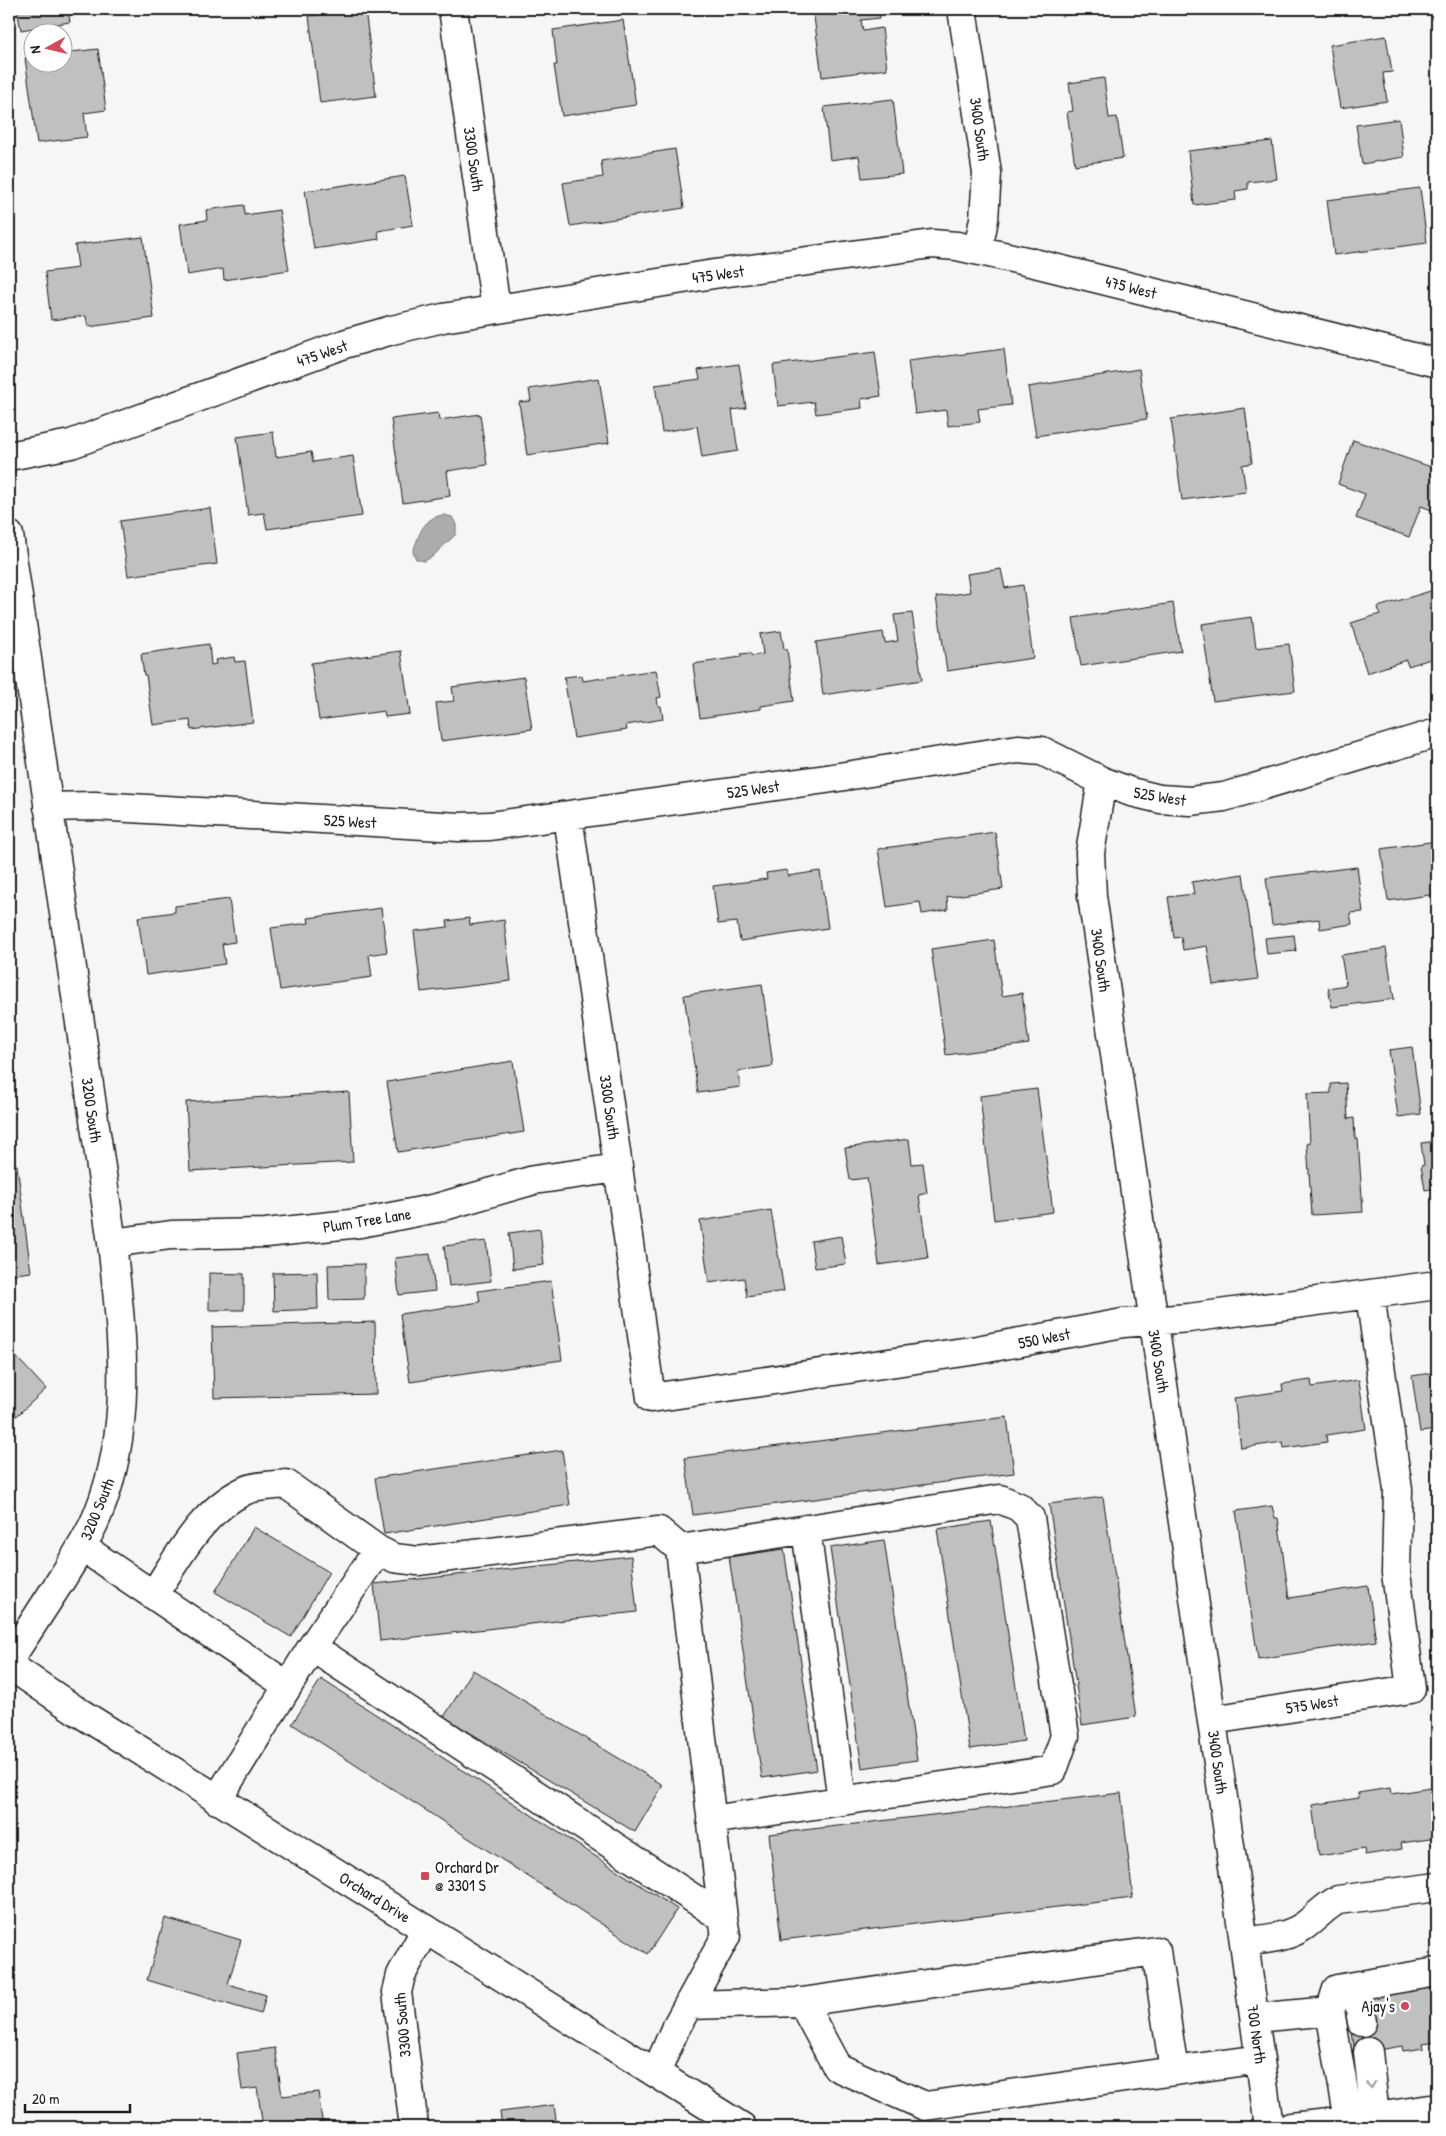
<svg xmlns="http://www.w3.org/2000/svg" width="1446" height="2136" font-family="'Patrick Hand',sans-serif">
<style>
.water{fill:#acacac;stroke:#727272}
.building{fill:#c0c0c0;stroke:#1c1c1c}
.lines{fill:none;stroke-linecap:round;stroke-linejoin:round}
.minor-casing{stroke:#1c1c1c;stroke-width:31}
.major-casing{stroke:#1c1c1c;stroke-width:31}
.minor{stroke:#fff;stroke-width:28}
.major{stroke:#fff;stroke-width:28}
.oneway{stroke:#999}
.poi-dot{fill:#d1495b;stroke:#fff;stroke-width:2}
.labels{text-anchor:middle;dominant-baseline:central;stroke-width:5;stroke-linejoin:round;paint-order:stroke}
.street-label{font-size:16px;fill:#1c1c1c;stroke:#fff}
.poi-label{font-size:16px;fill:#1c1c1c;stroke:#fff;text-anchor:start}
</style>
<rect width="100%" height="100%" fill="#f6f6f6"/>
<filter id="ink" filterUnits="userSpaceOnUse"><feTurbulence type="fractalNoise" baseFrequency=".02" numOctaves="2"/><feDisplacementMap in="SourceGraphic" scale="10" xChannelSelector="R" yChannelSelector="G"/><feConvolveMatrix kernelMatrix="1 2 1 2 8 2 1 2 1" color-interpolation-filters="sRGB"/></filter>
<g filter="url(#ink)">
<path class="water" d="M 444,515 L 452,517 L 456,524 L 456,534 L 432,557 L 424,561 L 416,559 L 413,552 C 419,535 423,517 444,515 Z"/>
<path class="building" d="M 17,9 L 68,9 L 70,22 L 21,30 Z
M 365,9 L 376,96 L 320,103 L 309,16 Z
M 813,9 L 879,9 L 880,18 L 861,20 L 863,31 L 882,28 L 887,69 L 822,77 Z
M 1060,9 L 1107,9 L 1061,16 Z
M 623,20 L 636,105 L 562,116 L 554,65 L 557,65 L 553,30 Z
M 1386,36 L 1392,72 L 1383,73 L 1387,101 L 1340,108 L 1330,45 Z
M 98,49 L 106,110 L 84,113 L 87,137 L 37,143 L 25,58 L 32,57 L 32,62 L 62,62 L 62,53 Z
M 1104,78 L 1109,118 L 1117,117 L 1123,158 L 1075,165 L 1067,112 L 1073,111 L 1069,83 Z
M 893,99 L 902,174 L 862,178 L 859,156 L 830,160 L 824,107 Z
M 1399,119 L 1404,157 L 1362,164 L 1356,125 Z
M 1272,141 L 1277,179 L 1248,182 L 1248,189 L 1235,191 L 1236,200 L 1194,205 L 1188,151 Z
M 675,149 L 684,208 L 570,226 L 563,183 L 603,177 L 601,161 Z
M 405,176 L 413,225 L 378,231 L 379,239 L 314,249 L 305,191 Z
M 1420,188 L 1427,243 L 1334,255 L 1327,200 Z
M 244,205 L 245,215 L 279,210 L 289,270 L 224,280 L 223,269 L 187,275 L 180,224 L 207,220 L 206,210 Z
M 143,237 L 154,318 L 88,327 L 86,316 L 51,320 L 45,272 L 78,268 L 75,245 Z
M 1004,349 L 1011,405 L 978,409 L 980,422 L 948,426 L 946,410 L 915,414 L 908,361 Z
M 875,352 L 881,396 L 861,399 L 862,408 L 816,414 L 814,402 L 778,406 L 773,365 Z
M 739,364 L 746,408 L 732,410 L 738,451 L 702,457 L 697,426 L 662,432 L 655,385 L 700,379 L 698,370 Z
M 1139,369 L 1147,419 L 1036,436 L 1028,387 Z
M 599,378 L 609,443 L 527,455 L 519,402 L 531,401 L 529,389 Z
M 1245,408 L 1252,463 L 1242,465 L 1246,492 L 1182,500 L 1171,419 Z
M 438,413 L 439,420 L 480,414 L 487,465 L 447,471 L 450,496 L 403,503 L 391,419 Z
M 273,432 L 276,457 L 311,452 L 313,462 L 353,456 L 362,516 L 267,529 L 264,513 L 248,515 L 237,437 Z
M 1353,440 L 1437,469 L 1437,512 L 1421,506 L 1409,537 L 1356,518 L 1365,494 L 1338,484 Z
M 210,508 L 217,564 L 128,576 L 120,521 Z
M 1001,569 L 1005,588 L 1023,585 L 1033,658 L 947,671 L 936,597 L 970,592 L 967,574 Z
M 1437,589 L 1437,657 L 1408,666 L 1406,660 L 1367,673 L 1351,623 L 1380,614 L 1378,607 Z
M 1173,603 L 1181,651 L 1081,666 L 1073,618 Z
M 912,613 L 922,680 L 823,695 L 816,642 L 883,632 L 885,643 L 898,641 L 894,615 Z
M 1252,617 L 1256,648 L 1289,644 L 1295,691 L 1213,701 L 1202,624 Z
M 781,631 L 784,649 L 787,649 L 794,701 L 761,706 L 761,709 L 700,718 L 693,664 L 741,657 L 741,654 L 750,653 L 752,656 L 763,654 L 760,634 Z
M 209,644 L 211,665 L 216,664 L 215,660 L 234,657 L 235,662 L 245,661 L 253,722 L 191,730 L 190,720 L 153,725 L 146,675 L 144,675 L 141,654 Z
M 401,651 L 410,714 L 385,717 L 384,711 L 319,720 L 311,663 Z
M 656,670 L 661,697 L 657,698 L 658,706 L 661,706 L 663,719 L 626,725 L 627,730 L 574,738 L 564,677 L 582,675 L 583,681 Z
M 524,677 L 532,729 L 441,741 L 436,703 L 454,701 L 452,687 Z
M 995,832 L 1003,889 L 947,897 L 948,910 L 922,914 L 920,902 L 887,907 L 878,849 Z
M 1437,841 L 1437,894 L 1388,901 L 1381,849 Z
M 1357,867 L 1363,912 L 1350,913 L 1352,924 L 1320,929 L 1319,919 L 1272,925 L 1266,878 Z
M 787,870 L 788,876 L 820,871 L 828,928 L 740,941 L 737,922 L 718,924 L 713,886 L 767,879 L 766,873 Z
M 1243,874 L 1258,979 L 1213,985 L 1207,946 L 1183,950 L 1181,937 L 1174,938 L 1168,897 L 1194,894 L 1192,882 Z
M 229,899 L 235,942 L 222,944 L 225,964 L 146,975 L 138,917 L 175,912 L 175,906 Z
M 381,908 L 387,952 L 369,955 L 372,977 L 280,990 L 271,928 L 309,923 L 308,918 Z
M 469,918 L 470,925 L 504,920 L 511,981 L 421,992 L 414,931 L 448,927 L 447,921 Z
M 1294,935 L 1296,951 L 1267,954 L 1265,938 Z
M 994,940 L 1002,996 L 1022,993 L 1029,1044 L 946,1055 L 931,949 Z
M 1386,948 L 1394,999 L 1332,1007 L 1328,988 L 1346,985 L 1341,955 Z
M 762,984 L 773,1066 L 738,1071 L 740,1087 L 698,1093 L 684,995 Z
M 1412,1047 L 1421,1114 L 1398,1117 L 1389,1050 Z
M 513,1061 L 524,1132 L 398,1152 L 387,1082 Z
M 1346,1083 L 1348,1119 L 1354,1118 L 1355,1139 L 1358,1139 L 1363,1212 L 1312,1215 L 1307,1144 L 1310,1143 L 1307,1094 L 1331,1093 L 1331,1084 Z
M 1037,1089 L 1053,1212 L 994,1220 L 980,1096 Z
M 349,1092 L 353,1162 L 190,1171 L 186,1102 Z
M 909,1139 L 912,1164 L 923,1163 L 927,1193 L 919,1195 L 928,1258 L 879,1265 L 867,1178 L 850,1180 L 845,1148 Z
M 1437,1141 L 1437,1188 L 1425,1190 L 1421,1166 L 1424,1165 L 1421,1143 Z
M 17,1165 L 31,1272 L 9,1275 L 9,1166 Z
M 771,1210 L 784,1291 L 747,1297 L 744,1278 L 709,1283 L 700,1221 Z
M 540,1229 L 544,1265 L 513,1269 L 509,1233 Z
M 841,1236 L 846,1264 L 815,1268 L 811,1241 Z
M 486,1241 L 491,1281 L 449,1286 L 444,1246 Z
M 430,1254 L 435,1291 L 399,1295 L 395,1258 Z
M 364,1264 L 364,1299 L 329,1300 L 328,1265 Z
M 317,1272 L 318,1309 L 274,1311 L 273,1273 Z
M 209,1273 L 244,1274 L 244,1310 L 209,1310 Z
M 551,1281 L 562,1360 L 410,1382 L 400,1314 L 480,1302 L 478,1291 Z
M 375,1322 L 376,1394 L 214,1398 L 212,1327 Z
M 9,1349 L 46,1389 L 9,1423 Z
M 1437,1372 L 1437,1430 L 1420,1432 L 1412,1376 Z
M 1311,1380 L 1312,1387 L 1359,1380 L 1366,1429 L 1326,1435 L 1327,1442 L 1284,1448 L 1283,1442 L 1241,1448 L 1234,1398 L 1283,1391 L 1282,1384 Z
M 1007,1417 L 1014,1473 L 693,1515 L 685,1458 Z
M 562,1450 L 570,1505 L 384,1534 L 375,1478 Z
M 1103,1497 L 1136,1717 L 1082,1725 L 1049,1504 Z
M 1272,1506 L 1275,1518 L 1278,1518 L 1289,1598 L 1368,1586 L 1376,1641 L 1258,1659 L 1236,1511 Z
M 991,1521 L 1024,1741 L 970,1749 L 937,1529 Z
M 254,1527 L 329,1572 L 291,1637 L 215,1592 Z
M 884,1540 L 917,1760 L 862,1768 L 830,1548 Z
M 784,1549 L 817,1770 L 762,1778 L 729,1557 Z
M 631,1556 L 637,1612 L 380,1641 L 374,1584 Z
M 473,1670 L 663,1785 L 635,1832 L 444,1717 Z
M 321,1679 L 677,1909 L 648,1954 L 292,1724 Z
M 1437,1787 L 1437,1838 L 1401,1843 L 1402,1849 L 1365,1855 L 1364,1849 L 1319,1856 L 1312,1805 L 1359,1798 L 1358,1793 L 1390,1788 L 1391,1794 Z
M 1121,1793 L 1133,1898 L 781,1940 L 769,1834 Z
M 165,1918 L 241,1940 L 228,1984 L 266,1995 L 261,2014 L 147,1980 Z
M 1437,1981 L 1437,2041 L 1423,2043 L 1424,2048 L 1403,2051 L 1402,2046 L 1355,2054 L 1351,2024 L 1371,1992 Z
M 275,2048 L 282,2096 L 318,2092 L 323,2127 L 263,2127 L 257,2088 L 242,2090 L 237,2053 Z
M 554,2105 L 557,2127 L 502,2127 L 500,2112 Z"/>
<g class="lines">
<g class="minor-casing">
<path id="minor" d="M 453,9 L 496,309
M 962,9 L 987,173 L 984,219 L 978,250
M 9,456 L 71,444 L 344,344 L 392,330 L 443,318 L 714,274 L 932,244 L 957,246 L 1030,262 L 1437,363
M 9,535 L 112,1243 C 122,1335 134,1426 98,1514 C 89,1537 75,1557 63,1577 C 45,1605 27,1633 9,1660
M 1102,781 L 1090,853 L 1092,896 L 1244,1942 L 1269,2127
M 48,807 L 95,806 L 459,827 L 490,826 L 826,779 L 1018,749 L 1042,751 L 1102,781 L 1131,792 L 1160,799 L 1190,801 L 1224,797 L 1437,733
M 568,816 L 651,1398 L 977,1350 L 1123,1323 L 1189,1318 L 1437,1285
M 112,1243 L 171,1235 L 266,1233 L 360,1223 L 437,1208 L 534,1180 L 618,1168
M 806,1529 L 842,1801
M 82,1547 L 288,1686
M 680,1549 L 1000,1499 L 1019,1507 L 1030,1518 L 1065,1736 L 1053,1770 L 711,1820
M 154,1594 C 179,1556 201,1512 244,1491 C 256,1485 274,1486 286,1484 L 378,1550 L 394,1558 L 418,1561 L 659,1531 L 680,1549 L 723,1918
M 312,1647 L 378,1550
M 1212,1720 L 1411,1689 L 1396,1573 L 1398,1490 L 1370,1295
M 217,1800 L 312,1647 L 723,1918 L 726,1936 L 675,2029 L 656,2073
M 1244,1942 C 1264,1939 1287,1938 1304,1926 C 1316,1918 1325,1906 1338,1900 L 1437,1887
M 1356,1986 L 1362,2022
M 802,2002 L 1156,1951 L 1174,2071
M 689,2005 L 802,2002 L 837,2067 L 925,2106 L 1260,2059
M 1255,2018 L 1330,2011
M 1368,2052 L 1375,2117
M 414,2127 L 397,1992 L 401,1975 L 426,1929
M 1291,2127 L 1349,2121 L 1330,2011 L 1337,1989 L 1437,1972
M 1351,2127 L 1349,2121 L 1437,2108"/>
</g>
<g class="major-casing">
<path id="major" d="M 9,1665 L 74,1709 L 742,2127"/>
</g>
<use href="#minor" class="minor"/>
<use href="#major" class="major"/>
</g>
<defs><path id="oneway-chevron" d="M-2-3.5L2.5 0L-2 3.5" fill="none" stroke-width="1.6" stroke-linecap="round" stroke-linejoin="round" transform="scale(1.25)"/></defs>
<use class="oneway" href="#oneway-chevron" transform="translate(1371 2085) rotate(83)"/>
</g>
<g class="poi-dot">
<rect x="420" y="1871" width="10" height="10" rx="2.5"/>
<circle cx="1405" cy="2006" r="5"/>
</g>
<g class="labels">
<g class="street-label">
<text transform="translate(980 129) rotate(82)">3400 South</text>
<text transform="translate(474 159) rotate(82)">3300 South</text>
<text transform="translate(718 274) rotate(-8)">475 West</text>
<text transform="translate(1131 287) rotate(14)">475 West</text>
<text transform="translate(322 353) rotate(-19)">475 West</text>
<text transform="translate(753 789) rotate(-8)">525 West</text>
<text transform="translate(1160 796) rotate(9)">525 West</text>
<text transform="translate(350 821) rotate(3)">525 West</text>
<text transform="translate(1101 960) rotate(82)">3400 South</text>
<text transform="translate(610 1107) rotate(82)">3300 South</text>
<text transform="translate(92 1110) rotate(82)">3200 South</text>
<text transform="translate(367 1220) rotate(-9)">Plum Tree Lane</text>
<text transform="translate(1044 1338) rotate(-11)">550 West</text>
<text transform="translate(1159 1361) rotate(81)">3400 South</text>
<text transform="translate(97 1509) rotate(-68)">3200 South</text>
<text transform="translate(1312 1704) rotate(-9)">575 West</text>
<text transform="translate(1218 1762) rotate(82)">3400 South</text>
<text transform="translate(375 1897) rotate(32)">Orchard Drive</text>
<text transform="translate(402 2025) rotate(-95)">3300 South</text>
<text transform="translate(1257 2034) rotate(82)">700 North</text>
</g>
<g class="poi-label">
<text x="435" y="1867">Orchard Dr<tspan x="435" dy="18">@ 3301 S</tspan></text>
<text x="1395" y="2006" text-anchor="end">Ajay's</text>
</g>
</g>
<rect width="1446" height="2136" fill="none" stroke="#fff" stroke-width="30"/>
<rect x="15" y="15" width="1416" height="2106" fill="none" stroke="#1c1c1c" stroke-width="2" filter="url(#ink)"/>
<g transform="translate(48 48) rotate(262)"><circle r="24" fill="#ffffff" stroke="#a4a4a4"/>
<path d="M0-4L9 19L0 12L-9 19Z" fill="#d1495b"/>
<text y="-8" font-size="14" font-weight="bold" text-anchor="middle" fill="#1c1c1c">N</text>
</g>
<path d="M25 2104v8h105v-8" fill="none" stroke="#1c1c1c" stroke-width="2.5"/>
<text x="32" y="2104" font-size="15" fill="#1c1c1c" stroke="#ffffff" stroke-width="4" paint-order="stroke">20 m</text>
</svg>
